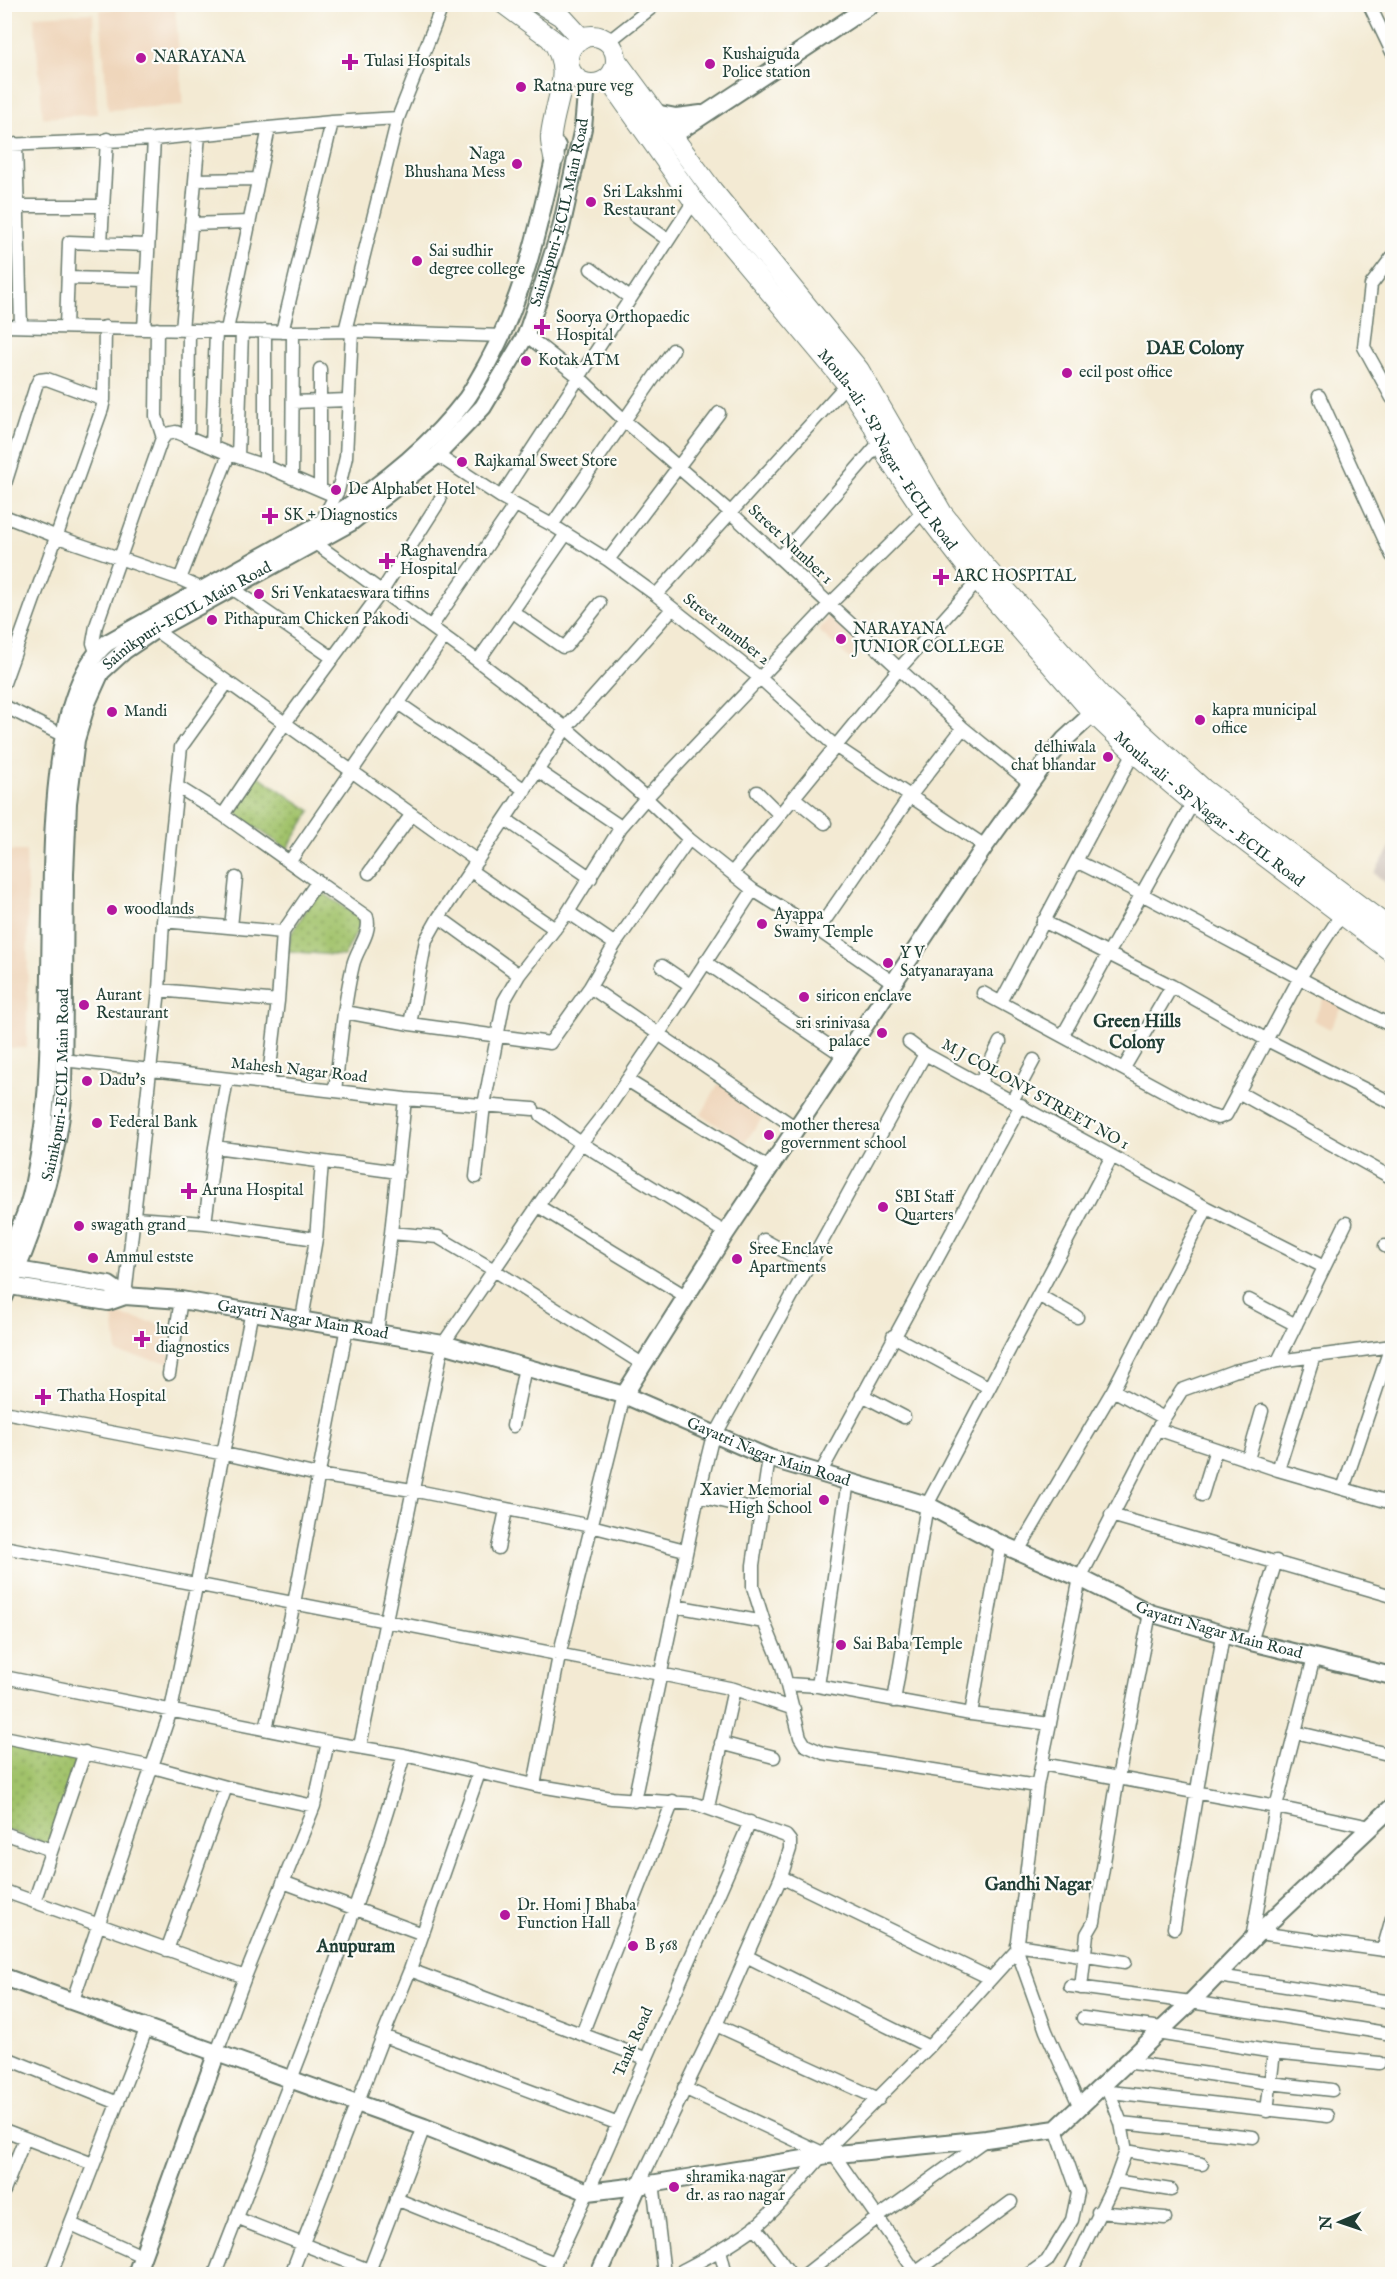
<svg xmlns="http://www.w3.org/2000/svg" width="1397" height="2279" font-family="'IM FELL English',serif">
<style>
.built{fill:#efd6bb}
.industrial{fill:#cdc2b9}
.grass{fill:url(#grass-dots);stroke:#608050;stroke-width:1.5}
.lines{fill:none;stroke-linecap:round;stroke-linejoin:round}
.street-casing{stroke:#697a6c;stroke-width:15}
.secondary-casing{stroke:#697a6c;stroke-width:20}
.primary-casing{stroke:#697a6c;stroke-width:22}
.street{stroke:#fff;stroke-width:12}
.secondary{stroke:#fff;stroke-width:16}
.primary{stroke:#fff;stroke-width:20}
.poi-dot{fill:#b5179e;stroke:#fdfcf7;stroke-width:2}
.labels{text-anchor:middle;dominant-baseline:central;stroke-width:4.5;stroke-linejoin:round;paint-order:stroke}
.poi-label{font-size:16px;fill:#1f3d34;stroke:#fdfcf7;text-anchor:start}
.street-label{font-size:16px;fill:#1f3d34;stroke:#fdfcf7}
.neighbourhood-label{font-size:18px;font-weight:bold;fill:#1f3d34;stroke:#fdfcf7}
</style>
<defs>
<pattern id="grass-dots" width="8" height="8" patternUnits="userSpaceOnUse" patternTransform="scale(1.5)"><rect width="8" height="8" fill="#a1c26b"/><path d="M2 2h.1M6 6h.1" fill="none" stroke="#839f59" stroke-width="1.8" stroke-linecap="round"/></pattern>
</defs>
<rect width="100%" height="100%" fill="#fdfcf7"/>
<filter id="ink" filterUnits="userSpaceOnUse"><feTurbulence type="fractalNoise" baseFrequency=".0167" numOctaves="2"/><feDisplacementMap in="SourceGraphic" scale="12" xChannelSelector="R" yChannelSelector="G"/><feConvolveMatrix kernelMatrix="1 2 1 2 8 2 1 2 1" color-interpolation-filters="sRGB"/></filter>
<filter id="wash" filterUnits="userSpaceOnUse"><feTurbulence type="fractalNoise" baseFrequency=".008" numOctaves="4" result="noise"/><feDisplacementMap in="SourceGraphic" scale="24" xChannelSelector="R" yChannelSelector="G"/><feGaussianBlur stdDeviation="1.35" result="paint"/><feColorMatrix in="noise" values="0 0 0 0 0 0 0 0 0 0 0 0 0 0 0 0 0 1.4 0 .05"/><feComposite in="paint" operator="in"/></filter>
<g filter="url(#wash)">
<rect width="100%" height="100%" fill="#f3ead3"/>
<path class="built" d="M 175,5 L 183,105 L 108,110 L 100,10 Z
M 93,13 L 97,114 L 43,118 L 34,16 Z
M 830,617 L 864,647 L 852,661 L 818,630 Z
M 5,851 L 26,851 L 28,926 L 27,1048 L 5,1048 Z
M 1325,997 L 1343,1006 L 1330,1029 L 1313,1020 Z
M 719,1083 L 766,1113 L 745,1142 L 701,1115 Z
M 113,1314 L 166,1325 L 171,1363 L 117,1353 Z"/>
<path class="industrial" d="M 1392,845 L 1392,888 L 1374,873 Z"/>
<path class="grass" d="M 257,775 L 311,811 L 287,849 L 233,812 Z
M 319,890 L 363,920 L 344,956 L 288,951 L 291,934 Z
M 4,1741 L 78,1755 L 49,1845 L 5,1829 Z"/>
</g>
<g filter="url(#ink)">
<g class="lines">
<g class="street-casing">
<path id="street" d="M 1369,4 L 1392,52
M 608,42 L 656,4
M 16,144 L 21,326
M 4,145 L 154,139 L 332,122 L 398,118
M 195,180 L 258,179
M 18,206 L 103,206
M 635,216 L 668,240
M 191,224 L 249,222
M 101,243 L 107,139
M 1392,257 L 1371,285 L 1364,347 L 1392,398
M 591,269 L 630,298
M 68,278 L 146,280
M 4,326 L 293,332 L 352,331 L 503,336
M 66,327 L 69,242 L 147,245
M 144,329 L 154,139
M 157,329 L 156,416 L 163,438
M 182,330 L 199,135
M 227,330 L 269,128
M 265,331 L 265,466
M 345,331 L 398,118 L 443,4
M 282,332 L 332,122
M 526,335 L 578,376 L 625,421 L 730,512 L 963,728 L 1029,782
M 320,369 L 320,489
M 1319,396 L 1392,556
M 293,402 L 348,400
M 188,437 L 189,330
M 212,447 L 216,330
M 437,455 L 501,497 L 552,525 L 608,560 L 656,595 L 760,678 L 835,746 L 985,846
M 238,457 L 242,331
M 292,478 L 293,332
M 4,487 L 36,386 L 39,380 L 47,379 L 104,400
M 501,497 L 694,201
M 4,516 L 55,536 L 180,579 L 209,592
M 319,525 L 338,491 L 346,457 L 352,331
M 552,525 L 673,350
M 315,543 L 478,661 L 566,728 L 646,798 L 689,839 L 753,890 L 818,930 L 894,983
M 779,558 L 881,441
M 608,560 L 719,413
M 180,579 L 229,454 L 265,466 L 335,496
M 232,588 L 333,658
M 656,595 L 847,384
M 513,612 L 563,647 L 566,646 L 600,603
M 431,627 L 515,505
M 155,630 L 477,861
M 96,652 L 93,643 L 96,626 L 161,441 L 166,434 L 176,432 L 229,454
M 478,661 L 566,534
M 4,683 L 102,409 L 104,400 L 105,327
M 398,703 L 525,790
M 4,706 L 64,736
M 538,771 L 621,827
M 178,787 L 223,815 L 367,917 C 372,933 356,950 353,965 C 343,1006 340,1050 335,1091
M 757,792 L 779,814
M 793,797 L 825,823
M 223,815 L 285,723 L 382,591 L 440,500
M 505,819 L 591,878
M 290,861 L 444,637
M 1076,861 C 1183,913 1286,973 1392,1026
M 471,871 L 555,929
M 369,873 L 412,814
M 732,873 L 899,669 L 978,581
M 568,912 L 615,944
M 439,917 L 519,975
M 163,921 L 283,932
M 1043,921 L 1172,986 L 1267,1040 L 1392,1103
M 231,927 L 236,878
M 818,930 L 911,795 L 963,728
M 705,962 L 844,1056
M 662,966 L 690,985
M 590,987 L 796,1128
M 159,990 L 278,1001
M 983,993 L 1208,1115 L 1218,1118 L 1226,1115 L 1299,979 L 1341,915
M 1001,1002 L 1134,752
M 345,1012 L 410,1024 L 550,1043 L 590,987 L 615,944 L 689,839
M 410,1024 L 426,940 L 439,917 L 566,728 L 672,609
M 1063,1035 L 1193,802
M 909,1042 L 925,1054
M 63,1060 L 405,1099 L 533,1109
M 1124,1068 L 1172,986
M 627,1080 L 769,1168
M 980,1083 L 1000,1042
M 268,1084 L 278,1001 L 283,932 L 318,881
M 1238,1092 L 1392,1178
M 1012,1101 L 1034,1060
M 541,1115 L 581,1143 L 726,1233
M 215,1147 L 398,1172
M 476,1177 L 484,1105 L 504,1001 L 519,975 L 568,912 L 621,827 L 646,798 L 829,605 L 924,511
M 538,1206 L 687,1297
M 135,1218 L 205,1223 L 316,1239
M 205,1223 L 215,1147 L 227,1079
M 391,1233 L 438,1237 L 494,1270 L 644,1365
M 764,1240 L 809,1265
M 1385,1246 L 1392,1250
M 1038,1295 L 1077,1317
M 125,1296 L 159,990 L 163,921 L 181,747 L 227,683
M 1249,1300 L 1296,1325
M 302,1319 L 316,1239 L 322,1162
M 377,1332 L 391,1233 L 405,1099
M 893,1336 L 988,1387
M 1278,1361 L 1346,1223
M 169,1374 L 181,1300
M 1113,1390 L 1164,1418
M 862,1395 L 904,1417
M 4,1412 L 225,1454 L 318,1475 L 412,1490 L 591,1526 L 685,1550
M 513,1426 L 525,1367
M 1157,1429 L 1278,1470 L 1392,1503
M 769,1458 L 753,1565 L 753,1587 L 764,1622 L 782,1666 L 800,1737 L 805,1745 L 823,1753 L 1037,1786 L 1080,1578 L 1157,1429 L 1182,1390 L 1234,1371 L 1278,1361 L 1392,1346
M 1248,1459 L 1262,1411
M 1278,1470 L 1314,1356
M 821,1472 L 1021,1105
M 1343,1489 L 1391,1346
M 1202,1495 L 1216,1449
M 698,1496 L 711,1443 L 925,1054 L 1207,1208 L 1324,1267
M 1111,1515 L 1392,1596
M 4,1547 L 660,1674 L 734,1689 L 794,1709
M 498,1548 L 506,1510
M 1018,1551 L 1113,1390 L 1207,1208
M 675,1606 L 764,1622
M 1251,1642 L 1276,1561
M 4,1677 L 328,1742 L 404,1755 L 534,1785 L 612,1798 L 696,1804 L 786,1836 L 790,1841 L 790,1849 L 781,1877 L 716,2025 L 638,2186
M 788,1684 L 818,1686 L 971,1714 L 1050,1724
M 818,1686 L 848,1481
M 894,1701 L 927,1505 L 1112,1156
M 971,1714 L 1001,1544
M 266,1729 L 294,1603 L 347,1327
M 1295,1732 L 1392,1755
M 4,1737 L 153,1767 L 226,1787 L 314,1806
M 721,1743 L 774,1757
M 360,1746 L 443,1344 L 581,1143 L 606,1111 L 658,1035 L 753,890
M 1042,1764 L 1276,1807 L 1371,1827
M 534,1785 L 559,1656 L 624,1395
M 634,1801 L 698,1496 L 761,1510
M 708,1807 L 734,1689
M 4,1833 L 51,1850
M 781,1877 L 990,1978
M 283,1882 L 423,1934
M 4,1891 L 245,1977
M 34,1902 L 85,1752
M 1174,1928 L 1223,1635
M 1258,1933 L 1392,1951
M 1252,1938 L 1276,1807 L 1314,1657
M 1017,1945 L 1125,1962
M 167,1950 L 226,1787
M 1017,1950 L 1046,2031 L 1080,2107
M 1383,1950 L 1392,1918
M 746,1956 L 929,2047
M 410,1970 L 645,2058
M 1218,1976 L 1392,2002
M 1070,1986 L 1191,2002 L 1392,2034
M 1081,1988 L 1087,1934 L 1094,1922 L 1118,1778 L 1150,1613
M 73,2000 L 171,1710 L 252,1311
M 1083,2018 L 1162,2028
M 716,2025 L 879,2099
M 1157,2033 L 1274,2052 L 1379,2063
M 582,2034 L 673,1801
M 383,2036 L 616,2123
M 217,2052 L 245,1977 L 314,1806 L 328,1742
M 4,2057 L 118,2103
M 1126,2062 L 1270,2083 L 1332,2090
M 684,2088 L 827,2155
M 1110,2092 L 1328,2116
M 1267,2111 L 1274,2052
M 1121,2123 L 1253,2137
M 4,2130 L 93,2164
M 1126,2151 L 1202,2164
M 823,2153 L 929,2047 L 1017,1950 L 1037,1786
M 834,2155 L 917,2274
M 1115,2181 L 1171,2190
M 653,2182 L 664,2274
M 4,2191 L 25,2138
M 396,2199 L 555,2263
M 1098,2212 L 1165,2218
M 236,2218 L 379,2274
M 71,2224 L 142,2256
M 755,2226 L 790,2274
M 720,2250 L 726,2274
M 51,2274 L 147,2027
M 215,2274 C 281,2103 353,1932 404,1755
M 291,2274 L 383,2036 L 410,1970 L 479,1773
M 368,2274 L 424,2127
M 547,2274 L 555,2263 L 588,2192 L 750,1822
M 676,2274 C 702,2260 730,2246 755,2227 C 780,2207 800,2180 821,2157
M 806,2274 L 877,2218 L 985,2140
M 914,2274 L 1011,2202
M 1029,2274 L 1047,2261 L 1072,2220 L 1078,2192 L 1056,2129
M 1070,2274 L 1115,2181 L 1126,2151 L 1121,2123 L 1107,2087"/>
</g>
<g class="secondary-casing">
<g id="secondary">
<path d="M 655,113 L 676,117 L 701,114"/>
<path d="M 672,136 L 872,4"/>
<path d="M 4,1259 C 16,1236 28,1213 33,1187 C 42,1145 47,1100 48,1057 C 50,1008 50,960 51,912 C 53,843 51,689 107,643 L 327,520 C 379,487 430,447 467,398 C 474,388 480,376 486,366 C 524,298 540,221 557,146"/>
<path d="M 5,1268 L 109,1285 L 125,1296"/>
<path id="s1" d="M 4,1285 L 108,1302 L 125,1296 L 181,1300 L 443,1344 L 624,1395 L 769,1458 L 927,1505 L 1001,1544 L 1080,1578 L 1150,1613 L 1251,1642 L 1392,1676"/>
<path id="s2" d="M 4,1298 C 34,1234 56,1168 63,1099 L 65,874 L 68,803 L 76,740 L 87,703 L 101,672 L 124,651 L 155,630 L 350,523 L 437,455 L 483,407 L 526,335 L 537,303 L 561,228 L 583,128 L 587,83"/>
<path d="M 624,1395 L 726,1233 L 985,846 L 1045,763 L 1064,740 L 1102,705"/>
<path d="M 4,1977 L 424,2127 L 588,2192 L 638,2186 L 828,2155 L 986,2139 L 1056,2129 L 1191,2002 L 1258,1933 L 1392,1807"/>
<path d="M 136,2274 L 217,2052"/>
<path d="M 599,2274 L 638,2186"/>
</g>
</g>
<g class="primary-casing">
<g id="primary">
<path d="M 504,4 L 561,46"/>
<path d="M 541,4 L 561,16 L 582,39"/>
<circle cx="592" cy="60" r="24"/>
<path d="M 551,39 C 575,71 555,99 551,135 C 550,142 553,151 554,158"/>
<path d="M 616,60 L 712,190 L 859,370 L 942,513 L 985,567 L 1103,698 L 1203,789 L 1392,930"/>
<path id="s3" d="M 608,79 L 694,201 L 847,384 L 872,423 L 889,459 L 924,511 L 978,581 L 1094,714 L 1134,752 L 1193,802 L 1392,952"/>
</g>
</g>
<use href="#street" class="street"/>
<use href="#secondary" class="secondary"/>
<use href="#primary" class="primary"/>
</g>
</g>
<g class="poi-dot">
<circle cx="141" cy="58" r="6"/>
<path d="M347 53h6v6h6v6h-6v6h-6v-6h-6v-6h6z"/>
<circle cx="710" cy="64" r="6"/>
<circle cx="521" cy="87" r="6"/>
<circle cx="517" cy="164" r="6"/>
<circle cx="591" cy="202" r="6"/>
<circle cx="417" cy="261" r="6"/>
<path d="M539 318h6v6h6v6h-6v6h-6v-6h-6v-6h6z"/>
<circle cx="526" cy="361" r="6"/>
<circle cx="1067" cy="373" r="6"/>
<circle cx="462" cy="462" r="6"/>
<circle cx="336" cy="490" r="6"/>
<path d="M267 507h6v6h6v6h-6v6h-6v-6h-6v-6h6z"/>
<path d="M384 552h6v6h6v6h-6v6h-6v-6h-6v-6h6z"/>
<path d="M938 568h6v6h6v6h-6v6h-6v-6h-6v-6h6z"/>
<circle cx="259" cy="594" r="6"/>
<circle cx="212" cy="620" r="6"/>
<circle cx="841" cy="639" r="6"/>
<circle cx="112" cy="712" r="6"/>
<circle cx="1200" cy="720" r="6"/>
<circle cx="1108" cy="757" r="6"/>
<circle cx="112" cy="910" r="6"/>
<circle cx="762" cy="924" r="6"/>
<circle cx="888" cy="963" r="6"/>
<circle cx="804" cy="997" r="6"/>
<circle cx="84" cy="1005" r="6"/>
<circle cx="882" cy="1033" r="6"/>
<circle cx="87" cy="1081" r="6"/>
<circle cx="97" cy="1123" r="6"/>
<circle cx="769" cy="1135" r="6"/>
<path d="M186 1182h6v6h6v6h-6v6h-6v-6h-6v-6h6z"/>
<circle cx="883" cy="1207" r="6"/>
<circle cx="79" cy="1226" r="6"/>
<circle cx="93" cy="1258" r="6"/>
<circle cx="737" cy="1259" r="6"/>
<path d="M139 1330h6v6h6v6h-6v6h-6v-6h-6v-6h6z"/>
<path d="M40 1388h6v6h6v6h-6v6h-6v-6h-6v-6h6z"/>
<circle cx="824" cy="1500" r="6"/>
<circle cx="841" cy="1645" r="6"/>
<circle cx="505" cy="1915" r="6"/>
<circle cx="633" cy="1946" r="6"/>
<circle cx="674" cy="2187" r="6"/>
</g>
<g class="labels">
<g class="poi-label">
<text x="722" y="55">Kushaiguda<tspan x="722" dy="18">Police station</tspan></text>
<text x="153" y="58">NARAYANA</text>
<text x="364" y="62">Tulasi Hospitals</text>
<text x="533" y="87">Ratna pure veg</text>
<text x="505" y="155" text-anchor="end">Naga<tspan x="505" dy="18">Bhushana Mess</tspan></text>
<text x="603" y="193">Sri Lakshmi<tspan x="603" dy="18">Restaurant</tspan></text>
<text x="429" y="252">Sai sudhir<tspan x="429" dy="18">degree college</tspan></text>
<text x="556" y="318">Soorya Orthopaedic<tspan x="556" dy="18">Hospital</tspan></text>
<text x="538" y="361">Kotak ATM</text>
<text x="1079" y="373">ecil post office</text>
<text x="474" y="462">Rajkamal Sweet Store</text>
<text x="348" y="490">De Alphabet Hotel</text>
<text x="284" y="516">SK + Diagnostics</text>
<text x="400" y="552">Raghavendra<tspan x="400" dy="18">Hospital</tspan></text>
<text x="954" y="577">ARC HOSPITAL</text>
<text x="271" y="594">Sri Venkataeswara tiffins</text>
<text x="224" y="620">Pithapuram Chicken Pakodi</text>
<text x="853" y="630">NARAYANA<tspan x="853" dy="18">JUNIOR COLLEGE</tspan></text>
<text x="1212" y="711">kapra municipal<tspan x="1212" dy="18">office</tspan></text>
<text x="124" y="712">Mandi</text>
<text x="1096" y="748" text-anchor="end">delhiwala<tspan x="1096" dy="18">chat bhandar</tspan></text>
<text x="124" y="910">woodlands</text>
<text x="774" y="915">Ayappa<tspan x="774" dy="18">Swamy Temple</tspan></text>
<text x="900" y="954">Y V<tspan x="900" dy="18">Satyanarayana</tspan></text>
<text x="96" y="996">Aurant<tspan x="96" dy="18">Restaurant</tspan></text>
<text x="816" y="997">siricon enclave</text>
<text x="870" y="1024" text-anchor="end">sri srinivasa<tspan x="870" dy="18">palace</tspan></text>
<text x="99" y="1081">Dadu's</text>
<text x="109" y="1123">Federal Bank</text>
<text x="781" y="1126">mother theresa<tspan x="781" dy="18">government school</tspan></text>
<text x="202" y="1191">Aruna Hospital</text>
<text x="895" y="1198">SBI Staff<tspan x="895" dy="18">Quarters</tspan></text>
<text x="91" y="1226">swagath grand</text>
<text x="749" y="1250">Sree Enclave<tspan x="749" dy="18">Apartments</tspan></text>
<text x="105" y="1258">Ammul estste</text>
<text x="156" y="1330">lucid<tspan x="156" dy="18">diagnostics</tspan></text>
<text x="57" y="1397">Thatha Hospital</text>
<text x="812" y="1491" text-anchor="end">Xavier Memorial<tspan x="812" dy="18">High School</tspan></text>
<text x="853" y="1645">Sai Baba Temple</text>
<text x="517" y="1906">Dr. Homi J Bhaba<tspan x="517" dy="18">Function Hall</tspan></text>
<text x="645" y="1946">B 568</text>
<text x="686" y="2178">shramika nagar<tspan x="686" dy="18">dr. as rao nagar</tspan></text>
</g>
<g class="street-label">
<text stroke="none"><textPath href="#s2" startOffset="1320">Sainikpuri-ECIL Main Road</textPath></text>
<text stroke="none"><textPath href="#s3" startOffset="465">Moula-ali - SP Nagar - ECIL Road</textPath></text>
<text transform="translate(790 545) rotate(43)">Street Number 1</text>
<text stroke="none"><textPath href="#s2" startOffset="744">Sainikpuri-ECIL Main Road</textPath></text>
<text transform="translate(726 630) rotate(38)">Street number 2</text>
<text stroke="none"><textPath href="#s3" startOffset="951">Moula-ali - SP Nagar - ECIL Road</textPath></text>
<text transform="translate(299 1071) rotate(6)">Mahesh Nagar Road</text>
<text stroke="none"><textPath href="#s2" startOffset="222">Sainikpuri-ECIL Main Road</textPath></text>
<text transform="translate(1035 1095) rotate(29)">M J COLONY STREET NO 1</text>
<text stroke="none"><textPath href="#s1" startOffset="303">Gayatri Nagar Main Road</textPath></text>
<text stroke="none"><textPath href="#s1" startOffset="789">Gayatri Nagar Main Road</textPath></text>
<text stroke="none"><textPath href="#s1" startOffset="1275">Gayatri Nagar Main Road</textPath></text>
<text transform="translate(634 2042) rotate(-66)">Tank Road</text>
</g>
<g class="neighbourhood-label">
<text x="1195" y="349">DAE Colony</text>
<text x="1137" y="1022">Green Hills<tspan x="1137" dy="21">Colony</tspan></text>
<text x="1038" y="1885">Gandhi Nagar</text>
<text x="356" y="1947">Anupuram</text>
</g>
</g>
<rect width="1397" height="2279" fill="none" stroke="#fdfcf7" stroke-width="24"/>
<g transform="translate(1340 2222) rotate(268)" stroke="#fdfcf7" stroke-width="4.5" paint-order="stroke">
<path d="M0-4.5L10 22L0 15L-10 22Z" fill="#1f3d34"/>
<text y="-9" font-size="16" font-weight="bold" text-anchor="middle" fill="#1f3d34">N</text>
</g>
</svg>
